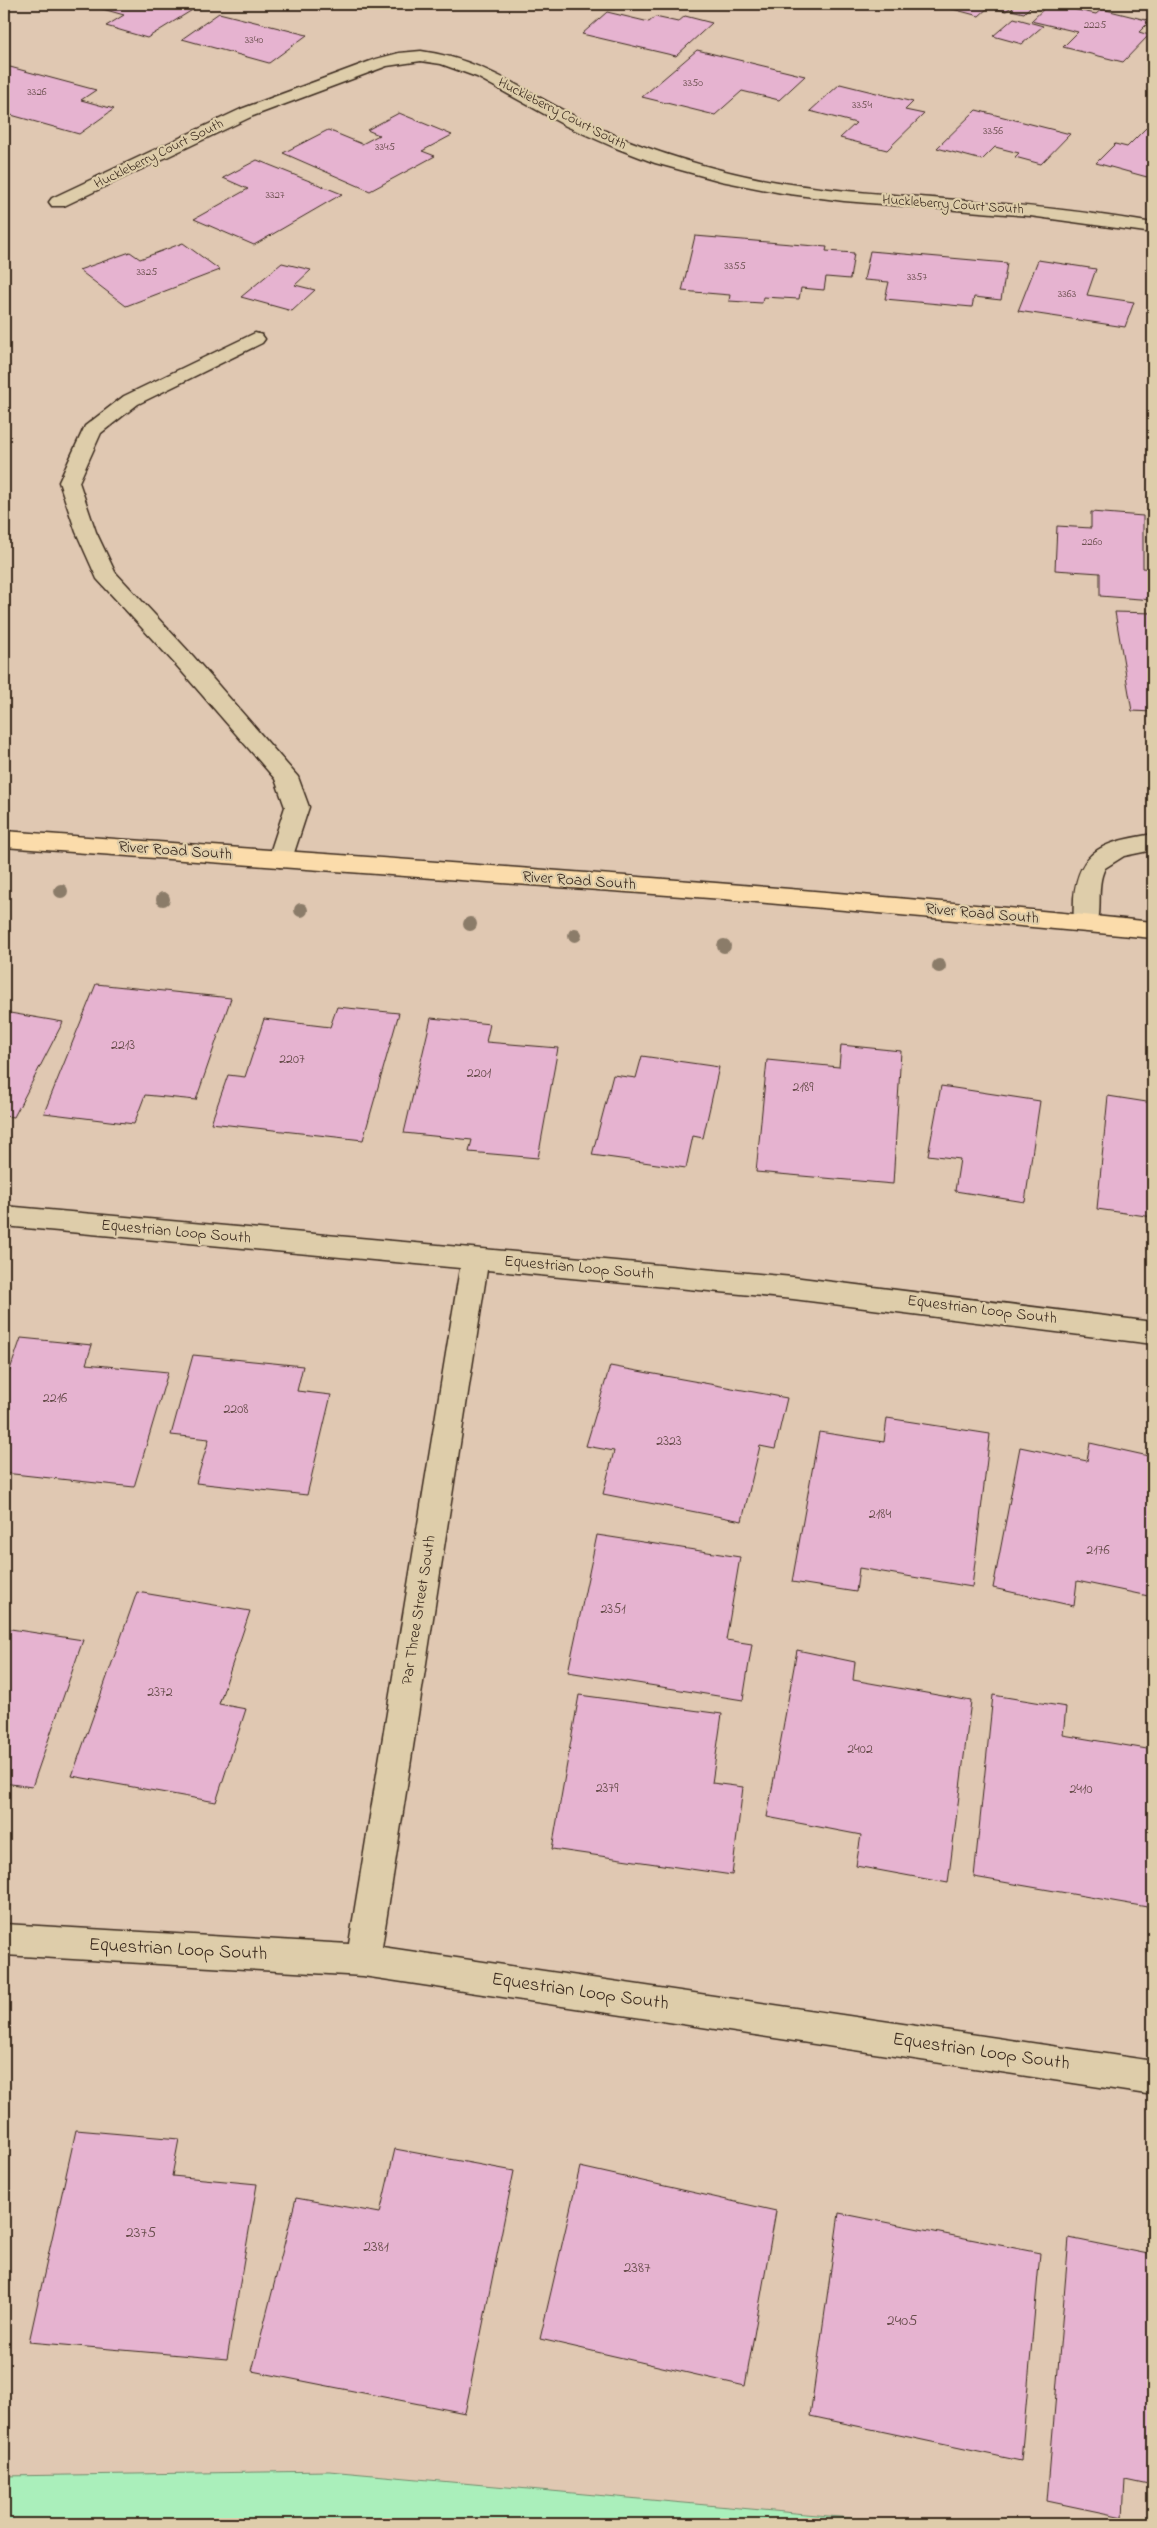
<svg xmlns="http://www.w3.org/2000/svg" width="1157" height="2528" font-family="'Indie Flower',sans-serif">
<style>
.green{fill:#aaefbb;stroke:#728c6c}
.building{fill:#e6b3d0;stroke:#3b2a1e}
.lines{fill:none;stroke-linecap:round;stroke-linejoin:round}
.minor-casing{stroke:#3b2a1e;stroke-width:3}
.major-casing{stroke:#3b2a1e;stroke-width:3}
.minor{fill:#decdaa;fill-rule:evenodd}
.major{fill:#fbdcab;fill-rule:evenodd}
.tree{fill:#8b7c69}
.labels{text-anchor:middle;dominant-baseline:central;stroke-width:4.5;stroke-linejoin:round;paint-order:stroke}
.far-number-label{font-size:11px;fill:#664c4a}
.far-street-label{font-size:14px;fill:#3b2a1e;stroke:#decdaa}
.number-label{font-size:14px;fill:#664c4a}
.street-label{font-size:16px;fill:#3b2a1e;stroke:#decdaa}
.near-number-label{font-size:16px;fill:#664c4a}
.near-street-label{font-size:19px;fill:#3b2a1e;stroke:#decdaa}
</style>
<rect width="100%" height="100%" fill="#e0c8b2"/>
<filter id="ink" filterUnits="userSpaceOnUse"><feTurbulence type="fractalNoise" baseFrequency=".02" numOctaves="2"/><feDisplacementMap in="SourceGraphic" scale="10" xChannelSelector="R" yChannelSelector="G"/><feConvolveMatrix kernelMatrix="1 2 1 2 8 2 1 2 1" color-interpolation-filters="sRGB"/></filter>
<g filter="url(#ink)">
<path class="green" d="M 329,2471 L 917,2524 L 4,2524 L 4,2476 Z"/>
<path class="building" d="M 85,4 L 202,4 L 147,38 L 106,26 L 124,15 Z
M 934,4 L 1015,4 L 1006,11 L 989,7 L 979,16 Z
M 1017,4 L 1028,4 L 1032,5 L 1024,13 L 1011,10 Z
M 1049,4 L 1096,14 L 1102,9 L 1150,21 L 1139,32 L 1149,35 L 1123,62 L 1063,47 L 1078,32 L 1031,21 Z
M 607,12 L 649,22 L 655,17 L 678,22 L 685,16 L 712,23 L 676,56 L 582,34 Z
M 219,13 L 307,35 L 269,63 L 182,39 Z
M 1014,18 L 1043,26 L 1022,44 L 993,36 Z
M 697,50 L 805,76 L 779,100 L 742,91 L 715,115 L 642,97 Z
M 10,67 L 96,90 L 81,100 L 114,109 L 79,134 L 4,113 L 4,71 Z
M 840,84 L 913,102 L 905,110 L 924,114 L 887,150 L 840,138 L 856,123 L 810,111 Z
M 976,110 L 1070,134 L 1041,164 L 1015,157 L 1019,153 L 995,147 L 982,160 L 937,148 Z
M 399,113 L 452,135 L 422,151 L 435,156 L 370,191 L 283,153 L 328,130 L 362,144 L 379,135 L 367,130 Z
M 1149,125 L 1153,127 L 1153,170 L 1147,177 L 1096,163 L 1115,144 L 1127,147 Z
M 257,160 L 342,194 L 254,245 L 194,219 L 248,189 L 223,178 Z
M 695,236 L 827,247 L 826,251 L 854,253 L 850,279 L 826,277 L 824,290 L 801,288 L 799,299 L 763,297 L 762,303 L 729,301 L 730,295 L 682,291 Z
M 183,243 L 220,270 L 126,306 L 79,270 L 130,252 L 140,259 Z
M 870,251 L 1007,263 L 1001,300 L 974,297 L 972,307 L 885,299 L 889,282 L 864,280 Z
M 1038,260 L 1096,269 L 1087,295 L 1134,302 L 1125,327 L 1018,311 Z
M 282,263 L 311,270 L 295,285 L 315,290 L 292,311 L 241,297 Z
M 1148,429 L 1153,429 L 1153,453 Z
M 1091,512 L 1143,516 L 1143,568 L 1153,569 L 1153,600 L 1100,596 L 1100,573 L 1055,570 L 1057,526 L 1091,528 Z
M 1115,612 L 1153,613 L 1153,712 L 1132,711 Z
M 96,984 L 231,998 L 196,1100 L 145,1095 L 134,1124 L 44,1113 Z
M 337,1007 L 399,1013 L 363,1140 L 211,1123 L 228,1075 L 245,1077 L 264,1019 L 330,1027 Z
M 4,1012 L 63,1022 L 14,1117 L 4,1116 Z
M 431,1018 L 490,1024 L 486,1042 L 558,1048 L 538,1158 L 469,1152 L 472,1140 L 404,1133 Z
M 841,1045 L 901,1051 L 893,1184 L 756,1172 L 767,1060 L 839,1067 Z
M 642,1056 L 719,1067 L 703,1138 L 693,1136 L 686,1168 L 592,1155 L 613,1075 L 636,1078 Z
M 941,1086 L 1040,1101 L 1025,1202 L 955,1191 L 960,1159 L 928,1155 Z
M 1108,1096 L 1153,1103 L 1153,1217 L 1097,1209 Z
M 21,1338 L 92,1345 L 86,1364 L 168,1372 L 134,1487 L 4,1473 L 4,1387 Z
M 193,1355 L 303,1366 L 297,1391 L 331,1395 L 307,1495 L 196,1483 L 209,1439 L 171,1435 Z
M 610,1366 L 787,1398 L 775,1449 L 760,1446 L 742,1521 L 603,1494 L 614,1451 L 586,1446 Z
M 887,1418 L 990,1434 L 972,1587 L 859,1568 L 856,1592 L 792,1582 L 819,1432 L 884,1442 Z
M 1090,1443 L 1153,1457 L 1153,1597 L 1077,1581 L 1074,1606 L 993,1588 L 1020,1447 L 1087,1461 Z
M 597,1535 L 740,1557 L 726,1640 L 752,1644 L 743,1700 L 568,1672 Z
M 137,1592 L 250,1611 L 219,1704 L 246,1709 L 216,1802 L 72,1776 Z
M 4,1628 L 83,1640 L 32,1787 L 4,1783 Z
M 797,1650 L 855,1662 L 853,1680 L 971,1701 L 948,1883 L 856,1866 L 861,1835 L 767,1817 Z
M 579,1695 L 722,1714 L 712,1783 L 743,1787 L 732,1875 L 552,1849 Z
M 993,1695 L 1066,1707 L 1063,1735 L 1153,1750 L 1153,1908 L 974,1877 Z
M 76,2130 L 179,2139 L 172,2176 L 257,2184 L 227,2359 L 29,2342 Z
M 395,2149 L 514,2171 L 465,2413 L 252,2371 L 296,2198 L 380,2213 Z
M 580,2167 L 776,2211 L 745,2386 L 540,2339 Z
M 839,2213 L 1040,2253 L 1021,2461 L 810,2416 Z
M 1069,2238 L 1153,2255 L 1153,2485 L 1125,2479 L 1123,2517 L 1047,2501 Z"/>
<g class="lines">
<g class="minor-casing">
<path id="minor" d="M 421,51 C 482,59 524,91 578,118 C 623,141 671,157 721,170 C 793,189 870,193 944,199 C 1015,204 1084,211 1153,223 L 1153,233 L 1030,216 L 844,201 L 782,193 L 721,181 L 655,163 L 616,148 L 566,126 L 477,77 L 441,64 L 421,61 L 387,66 L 253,116 L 64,206 L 52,206 L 49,202 L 52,198 L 241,109 L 376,59 L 399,53 Z
M 255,333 L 262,335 L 265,339 L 262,343 L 138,404 L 101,433 L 79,482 L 96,532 L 115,572 L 193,656 L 298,777 L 309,807 L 292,859 L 288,865 L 280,867 L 272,865 L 268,859 L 285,807 L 275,779 L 177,666 L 97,579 L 76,532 L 59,482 L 85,426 L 124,396 Z
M 1153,834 L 1153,850 L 1124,856 L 1105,868 C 1095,887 1104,913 1095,929 L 1086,931 L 1077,929 C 1072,920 1074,908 1074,898 C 1079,846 1108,842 1153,834 Z
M 4,1206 L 793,1277 L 1153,1322 L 1153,1344 L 793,1299 L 487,1270 L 382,1947 L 1153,2061 L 1153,2095 L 363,1976 L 4,1955 L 4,1924 L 349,1944 L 460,1268 L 4,1226 Z"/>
</g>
<g class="major-casing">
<path id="major" d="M 4,831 C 387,859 771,883 1153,922 L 1153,938 L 723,899 L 4,847 Z"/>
</g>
<use href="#minor" class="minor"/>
<use href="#major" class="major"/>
</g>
<g class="tree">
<circle cx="61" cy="891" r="7"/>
<circle cx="163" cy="899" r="7"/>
<circle cx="301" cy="910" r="7"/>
<circle cx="470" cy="924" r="7"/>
<circle cx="575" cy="935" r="7"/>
<circle cx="724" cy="946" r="7"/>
<circle cx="939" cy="966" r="7"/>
</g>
</g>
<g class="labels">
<g class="far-number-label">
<text x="1095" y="25">2225</text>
<text x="254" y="40">3340</text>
<text x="693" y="83">3350</text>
<text x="37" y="92">3326</text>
<text x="862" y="105">3354</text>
<text x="993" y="131">3356</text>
<text x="385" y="147">3345</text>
<text x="275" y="195">3327</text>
<text x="735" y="266">3355</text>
<text x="147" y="272">3325</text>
<text x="917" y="277">3357</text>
<text x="1067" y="294">3363</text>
<text x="1092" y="542">2260</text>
</g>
<g class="far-street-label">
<text transform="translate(562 114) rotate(27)">Huckleberry Court South</text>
<text transform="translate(159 154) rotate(-26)">Huckleberry Court South</text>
<text transform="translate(953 205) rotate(4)">Huckleberry Court South</text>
</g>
<g class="number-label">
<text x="123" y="1045">2213</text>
<text x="292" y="1059">2207</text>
<text x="479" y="1073">2201</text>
<text x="803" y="1087">2189</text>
<text x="55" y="1398">2216</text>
<text x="236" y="1409">2208</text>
<text x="669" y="1441">2323</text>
<text x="880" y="1514">2184</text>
<text x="1098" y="1550">2176</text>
<text x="613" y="1609">2351</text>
<text x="160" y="1692">2372</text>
<text x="860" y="1749">2402</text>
<text x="607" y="1788">2379</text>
<text x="1081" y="1789">2410</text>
</g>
<g class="street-label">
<text transform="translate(175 851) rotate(4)">River Road South</text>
<text transform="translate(579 881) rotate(4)">River Road South</text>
<text transform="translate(982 914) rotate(5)">River Road South</text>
<text transform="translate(176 1232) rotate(5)">Equestrian Loop South</text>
<text transform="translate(579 1268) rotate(5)">Equestrian Loop South</text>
<text transform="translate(982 1310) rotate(7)">Equestrian Loop South</text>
<text transform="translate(419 1610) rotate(-81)">Par Three Street South</text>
</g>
<g class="near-number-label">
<text x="141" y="2233">2375</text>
<text x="376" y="2247">2381</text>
<text x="637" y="2268">2387</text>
<text x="902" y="2321">2405</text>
</g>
<g class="near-street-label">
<text transform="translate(178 1950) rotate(3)">Equestrian Loop South</text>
<text transform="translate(580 1992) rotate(8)">Equestrian Loop South</text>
<text transform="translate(981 2052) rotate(8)">Equestrian Loop South</text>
</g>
</g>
<rect width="1157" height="2528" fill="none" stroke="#decdaa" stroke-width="20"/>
<rect x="10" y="10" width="1137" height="2508" fill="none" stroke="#3b2a1e" stroke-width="2" filter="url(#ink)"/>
</svg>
